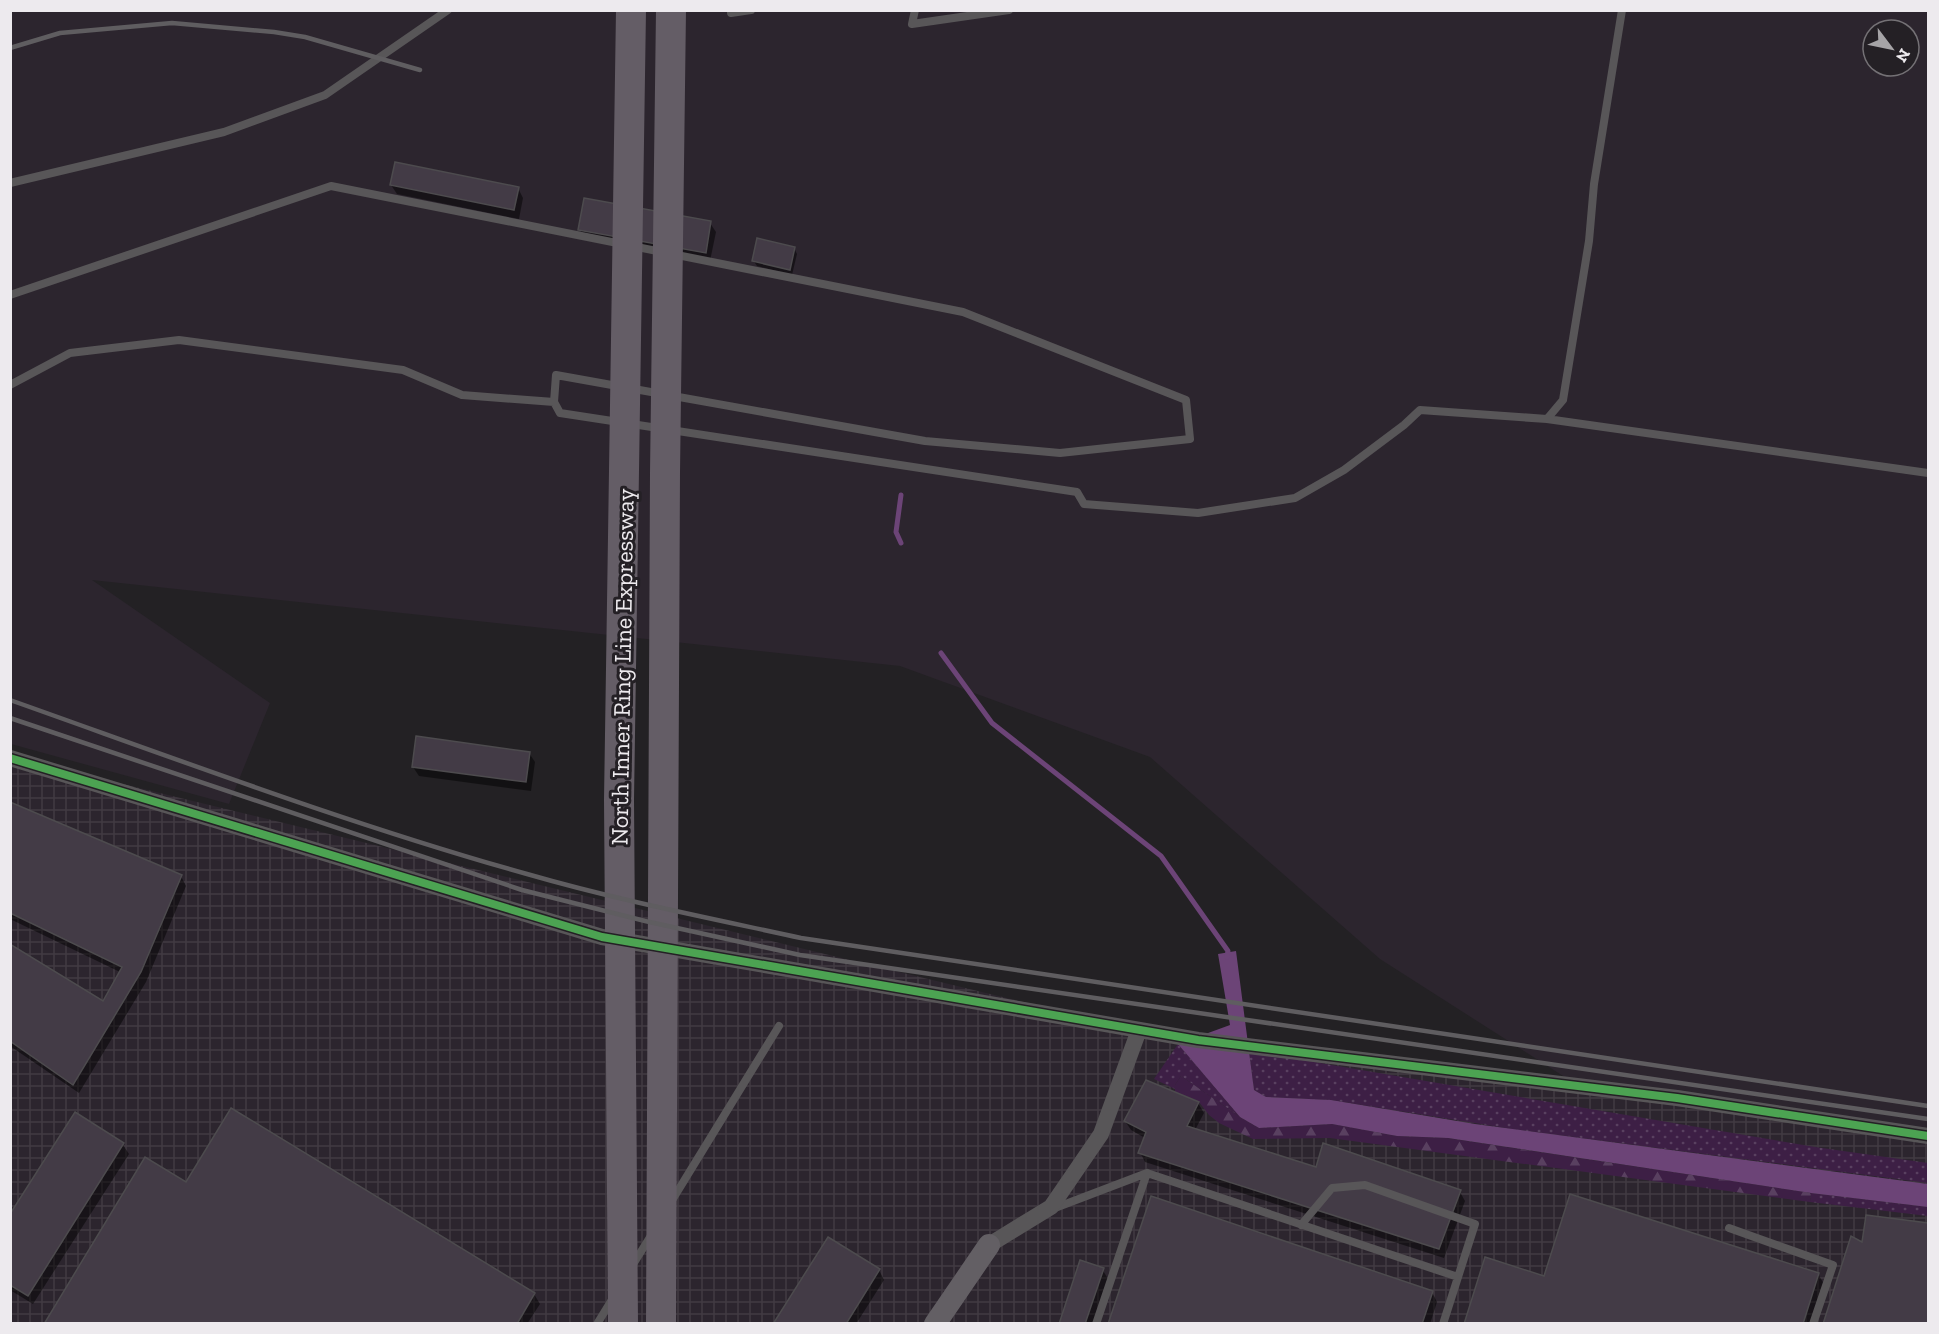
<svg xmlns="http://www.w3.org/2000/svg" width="1939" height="1334" font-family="'Zilla Slab',serif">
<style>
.built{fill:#2c252e;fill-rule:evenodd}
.industrial{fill:url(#industrial-grid)}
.grass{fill:url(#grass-dots)}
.forest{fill:url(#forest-firs)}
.water{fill:#6c4477}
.shadow{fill:#0007}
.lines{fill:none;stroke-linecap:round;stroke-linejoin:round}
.stream{stroke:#6c4477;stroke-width:5}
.building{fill:#433b46;stroke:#4d4b4e;stroke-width:1.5}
.lane{stroke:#585658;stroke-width:8}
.street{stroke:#585658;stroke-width:16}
.secondary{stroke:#635f64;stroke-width:22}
.highway{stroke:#645d66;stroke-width:30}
.rail{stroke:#5f5d60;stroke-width:4.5}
.cycleway-casing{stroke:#242025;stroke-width:11}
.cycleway{stroke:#4ca352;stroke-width:8}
.labels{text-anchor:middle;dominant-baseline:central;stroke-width:6;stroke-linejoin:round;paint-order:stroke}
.street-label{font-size:24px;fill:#edeaee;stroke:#242025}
</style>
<defs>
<pattern id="industrial-grid" width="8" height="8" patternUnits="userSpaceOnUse" patternTransform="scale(1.5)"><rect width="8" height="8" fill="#2c252e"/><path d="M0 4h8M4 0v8" fill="none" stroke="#413a42"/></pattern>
<pattern id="grass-dots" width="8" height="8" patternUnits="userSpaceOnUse" patternTransform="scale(1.5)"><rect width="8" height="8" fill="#3d1f45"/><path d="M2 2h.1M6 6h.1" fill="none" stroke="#594060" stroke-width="1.8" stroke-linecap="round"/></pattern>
<pattern id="forest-firs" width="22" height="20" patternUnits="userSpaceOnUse" patternTransform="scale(1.5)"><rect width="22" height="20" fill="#3d1f45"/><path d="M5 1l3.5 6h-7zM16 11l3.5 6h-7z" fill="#594060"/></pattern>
</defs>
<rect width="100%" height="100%" fill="#232124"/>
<path class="built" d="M 10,11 L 1928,11 L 1928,1141 L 1585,1090 L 1380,959 L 1150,757 L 900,666 L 92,580 L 270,703 L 229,804 L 11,744 ZM 1873,30 L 1909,30 L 1909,66 L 1873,66 Z"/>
<path class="industrial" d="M 11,757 L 1139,1030 L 1928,1140 L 1928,1323 L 11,1324 Z"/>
<path class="grass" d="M 1178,1044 L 1240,1117 L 1181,1076 L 1175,1085 L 1175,1089 L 1154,1079 Z
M 1249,1051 L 1815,1147 L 1928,1163 L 1928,1183 L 1512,1129 L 1331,1100 L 1266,1097 L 1254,1090 Z
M 1811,1193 L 1928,1207 L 1928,1216 L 1810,1202 Z"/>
<path class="forest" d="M 1181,1076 L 1240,1117 L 1259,1128 L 1332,1124 L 1397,1136 L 1447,1138 L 1811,1193 L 1810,1202 L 1330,1138 L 1253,1139 L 1219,1123 L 1209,1115 L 1199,1102 L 1175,1092 L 1175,1085 Z"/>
<path class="water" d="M 1236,951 L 1254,1090 L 1266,1097 L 1331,1100 L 1475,1124 L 1928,1184 L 1928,1207 L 1811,1193 L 1448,1138 L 1397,1136 L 1332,1124 L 1259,1128 L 1240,1117 L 1178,1044 L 1230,1025 L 1218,954 Z"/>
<path class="shadow" d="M 391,185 L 518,188 L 523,198 L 519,219 L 397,194 Z
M 710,223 L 716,232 L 710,261 L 585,239 L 580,230 Z
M 794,248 L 797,254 L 792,275 L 757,266 L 753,260 Z
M 529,753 L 535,762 L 531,791 L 419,776 L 413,767 Z
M 10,803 L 181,876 L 186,886 L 146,982 L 79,1093 L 10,1046 L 10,946 L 104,1003 L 120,972 L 10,919 Z
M 1198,1103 L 1204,1113 L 1195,1130 L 1317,1169 L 1460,1192 L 1465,1201 L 1444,1258 L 1145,1162 L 1140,1152 L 1145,1138 L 1131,1130 L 1125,1121 Z
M 76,1114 L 123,1145 L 129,1154 L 33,1304 L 10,1290 L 10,1217 Z
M 186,1184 L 534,1294 L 540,1304 L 527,1324 L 45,1324 Z
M 1867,1217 L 1928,1225 L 1928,1324 L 1824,1324 L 1863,1244 Z
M 1102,1269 L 1110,1282 L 1096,1324 L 1060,1324 Z
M 879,1270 L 884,1280 L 856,1324 L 775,1324 Z
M 1818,1274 L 1824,1284 L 1811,1324 L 1465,1324 L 1545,1278 Z
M 1432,1292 L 1437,1302 L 1430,1324 L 1110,1324 Z"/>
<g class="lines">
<path class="stream" d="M 901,495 L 896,532 L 901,543
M 941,653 L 992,723 L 1161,856 L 1228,951 L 1227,957"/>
</g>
<path class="building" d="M 395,162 L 519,187 L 514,210 L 390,185 Z
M 584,198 L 711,221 L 706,253 L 578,230 Z
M 757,238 L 795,247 L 790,270 L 752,261 Z
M 416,736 L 530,752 L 526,782 L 412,767 Z
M 10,802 L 182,875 L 141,972 L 73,1085 L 10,1041 L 10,944 L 103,1001 L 122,967 L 10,913 Z
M 1146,1080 L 1199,1102 L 1187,1126 L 1316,1167 L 1323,1143 L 1461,1190 L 1439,1249 L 1138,1153 L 1146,1132 L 1124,1121 Z
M 231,1108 L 535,1293 L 517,1324 L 44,1324 L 145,1157 L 186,1182 Z
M 75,1112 L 124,1143 L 28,1296 L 10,1285 L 10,1214 Z
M 1570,1194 L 1819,1273 L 1803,1324 L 1464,1324 L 1485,1257 L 1544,1276 Z
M 1151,1196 L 1433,1291 L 1422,1324 L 1108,1324 Z
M 1866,1215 L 1928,1223 L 1928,1324 L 1823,1324 L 1851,1236 L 1862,1242 Z
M 828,1237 L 880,1269 L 846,1324 L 773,1324 Z
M 1080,1260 L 1104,1268 L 1085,1324 L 1059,1324 Z"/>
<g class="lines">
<path class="lane" d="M 915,10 L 912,24 L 1009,10
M 731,13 L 751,10
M 10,183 L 224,132 L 325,95 L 448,10
M 10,295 L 331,186 L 963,312 L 1186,400 L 1190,439 L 1060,453 L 925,441 L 556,375 L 554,402 L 462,395 L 403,370 L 179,340 L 70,353 L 10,385
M 554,402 L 560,413 L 1077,492 L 1084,504 L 1198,513 L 1295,498 L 1344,470 L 1404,425 L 1420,410 L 1547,419 L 1563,400 L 1589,241 L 1594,184 L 1622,10
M 1547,419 L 1928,473
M 671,1202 L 779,1026
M 1055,1208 L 1147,1173
M 1301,1225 L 1332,1188 L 1365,1185 L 1475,1224 L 1443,1324
M 1729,1228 L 1833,1265 L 1813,1324
M 632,1266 L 652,1234
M 597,1324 L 613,1298
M 1096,1324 L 1147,1173 L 1458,1277"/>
<path class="street" d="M 10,758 L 602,937 L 1198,1040 L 1677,1098 L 1928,1136
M 989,1245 L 1051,1207 L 1101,1134 L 1139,1030"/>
<path class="secondary" d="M 935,1324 L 989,1245"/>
<path class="highway" d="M 623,1324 L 619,800 L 631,10
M 661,1324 L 665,473 L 671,10"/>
<path class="rail" d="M 10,48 L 60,33 L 172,23 L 274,32 L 305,37 L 420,70
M 10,700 C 182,761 352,825 527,874 C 617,900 709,918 801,938 L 1928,1106
M 10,718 L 522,890 L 645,921 L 800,955 L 1928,1119"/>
<g class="cycleway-casing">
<path id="cycleway" d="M 10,758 L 602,937 L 1198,1040 L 1677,1098 L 1928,1136"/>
</g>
<use href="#cycleway" class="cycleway"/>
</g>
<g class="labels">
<g class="street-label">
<text transform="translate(622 667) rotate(-89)">North Inner Ring Line Expressway</text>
</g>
</g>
<rect width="1939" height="1334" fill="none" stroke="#edeaee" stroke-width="24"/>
<g transform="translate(1891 48) rotate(122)"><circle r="28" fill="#242025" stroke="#747175" stroke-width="1.5"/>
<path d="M0-4.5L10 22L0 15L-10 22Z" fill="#a6a4a7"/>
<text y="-9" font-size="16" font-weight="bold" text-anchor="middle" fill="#edeaee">N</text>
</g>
</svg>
